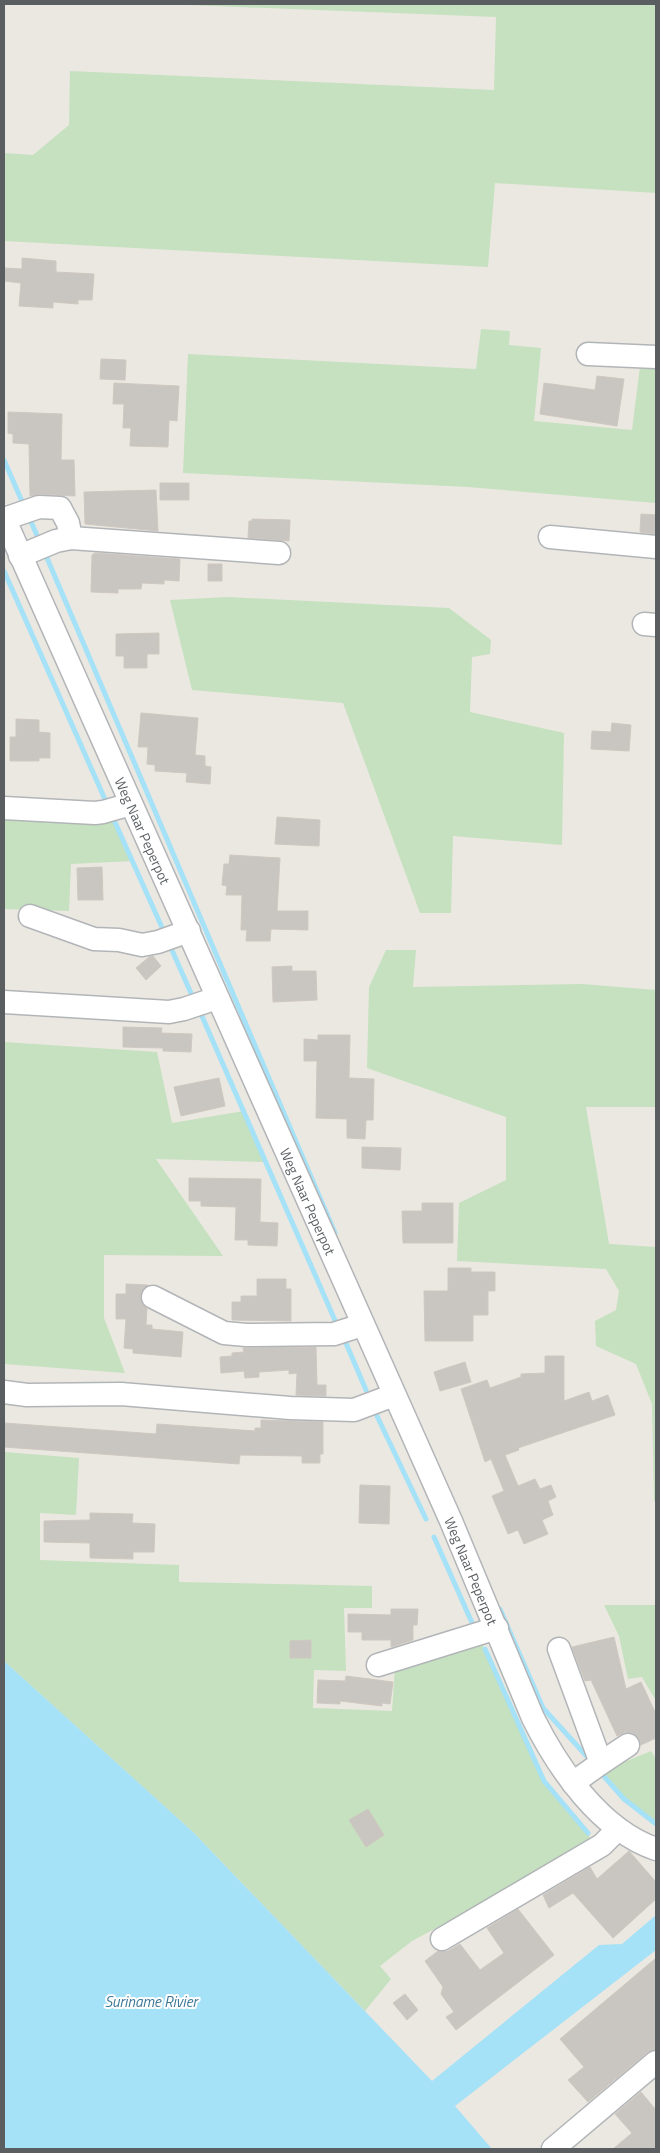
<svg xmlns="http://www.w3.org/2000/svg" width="660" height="2153" font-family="'Titillium Web',sans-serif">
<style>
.green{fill:#c5e1bf}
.water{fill:#a5e1f7}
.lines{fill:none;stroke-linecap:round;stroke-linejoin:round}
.stream{stroke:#a5e1f7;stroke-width:5}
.building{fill:#c9c5c0;stroke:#cfc8c0}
.minor-casing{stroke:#b2b5b8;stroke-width:25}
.minor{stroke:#fff;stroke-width:22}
.labels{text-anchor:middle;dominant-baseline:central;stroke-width:4;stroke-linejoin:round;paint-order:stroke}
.street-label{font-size:14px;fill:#5a5e61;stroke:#fff}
.water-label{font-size:15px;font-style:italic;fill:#3f7797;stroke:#fff}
</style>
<rect width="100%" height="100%" fill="#ebe8e1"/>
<path class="green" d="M 163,4 L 656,4 L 656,193 L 495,183 L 488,267 L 4,241 L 4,153 L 33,155 L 69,125 L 70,71 L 494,90 L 496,17 Z
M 481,329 L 510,331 L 509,345 L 541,348 L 534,421 L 632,430 L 641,358 L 656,359 L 656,503 L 468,487 L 183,473 L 188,354 L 476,369 Z
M 228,597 L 449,608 L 491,640 L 490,654 L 472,657 L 470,712 L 564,733 L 562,845 L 453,836 L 451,913 L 420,913 L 343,703 L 192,690 L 170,600 Z
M 4,816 L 114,820 L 133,861 L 71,864 L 69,911 L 4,909 Z
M 386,950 L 416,950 L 413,987 L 582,984 L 656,990 L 656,1107 L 586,1107 L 609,1244 L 656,1247 L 656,1501 L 654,1501 L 652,1404 L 636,1364 L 596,1346 L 595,1321 L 616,1310 L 619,1291 L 606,1269 L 457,1261 L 459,1203 L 506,1180 L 506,1117 L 367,1068 L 369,987 Z
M 4,1042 L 157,1052 L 172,1123 L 244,1111 L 266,1162 L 156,1159 L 223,1256 L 104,1255 L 104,1318 L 125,1373 L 4,1364 Z
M 4,1452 L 79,1458 L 76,1515 L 40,1513 L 40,1560 L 179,1565 L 179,1582 L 372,1586 L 372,1608 L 344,1608 L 346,1671 L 314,1670 L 313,1708 L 392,1711 L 395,1666 L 481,1642 L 544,1781 L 588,1833 L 592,1844 L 412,1941 L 380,1966 L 391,1979 L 365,2011 L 193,1832 L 4,1661 Z
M 604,1605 L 656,1605 L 656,1701 L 642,1677 L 628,1679 L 619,1636 Z
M 651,1751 L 656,1759 L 656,1824 L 624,1799 L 600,1772 Z"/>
<path class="water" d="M 4,1661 L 193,1832 L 432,2081 L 599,1945 L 622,1944 L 656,1915 L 656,1950 L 455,2106 L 492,2149 L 4,2149 Z"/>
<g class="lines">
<path class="stream" d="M 4,460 L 24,506
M 28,515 L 39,540
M 44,551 L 335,1233
M 4,571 L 107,804
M 114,820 L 164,932
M 171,948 L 194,1000
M 201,1014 L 337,1325
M 345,1341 L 366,1390
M 377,1416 L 426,1519
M 434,1537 L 473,1625
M 500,1609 L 543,1708 L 591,1761
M 485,1649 L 544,1781 L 588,1833
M 600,1772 L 624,1799 L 656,1824"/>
</g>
<path class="building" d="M 22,258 L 56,261 L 56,272 L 94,274 L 92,300 L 78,300 L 78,304 L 53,302 L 53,308 L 19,306 L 21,283 L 4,281 L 4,268 L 22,269 Z
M 101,359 L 126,360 L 125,380 L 100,379 Z
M 597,376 L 624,379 L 617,426 L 540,414 L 544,383 L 595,390 Z
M 114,383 L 179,386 L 177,421 L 169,420 L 168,447 L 130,446 L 131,428 L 123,428 L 124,404 L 113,404 Z
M 8,412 L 62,414 L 61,460 L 74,460 L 75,496 L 40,494 L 30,496 L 29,444 L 13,443 L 13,434 L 8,433 Z
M 160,483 L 189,483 L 189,500 L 160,500 Z
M 156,490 L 158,531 L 85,524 L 84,492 Z
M 641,514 L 656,515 L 656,534 L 640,532 Z
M 252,519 L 290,520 L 289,541 L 248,538 L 249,521 L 252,521 Z
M 95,553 L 180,559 L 179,581 L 164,580 L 164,584 L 142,583 L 141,589 L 118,589 L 118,593 L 91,592 L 92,555 Z
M 208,564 L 222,564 L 222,581 L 208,581 Z
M 159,633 L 159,654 L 147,654 L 147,668 L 124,668 L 124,656 L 116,656 L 116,634 Z
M 141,713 L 198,718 L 195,755 L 205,756 L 205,766 L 211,767 L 210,784 L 186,782 L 187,773 L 155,771 L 155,765 L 147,764 L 148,747 L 138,747 Z
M 16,719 L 39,720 L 39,732 L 50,733 L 50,758 L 39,758 L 39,761 L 10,761 L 10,737 L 16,737 Z
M 612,723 L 631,725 L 629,751 L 591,749 L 592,731 L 611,732 Z
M 277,817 L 320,820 L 319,846 L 275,844 Z
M 230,855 L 280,858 L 277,911 L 308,911 L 308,930 L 271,929 L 270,941 L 246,941 L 247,930 L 241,930 L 242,895 L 226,895 L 227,886 L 222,885 L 224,864 L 229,864 Z
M 102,867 L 103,900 L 78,900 L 77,868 Z
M 153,956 L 161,966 L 146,980 L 136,968 L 149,957 Z
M 292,966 L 292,971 L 316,971 L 317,1000 L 273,1002 L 272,967 Z
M 123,1027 L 162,1028 L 161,1033 L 192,1034 L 191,1052 L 163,1051 L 163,1048 L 123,1047 Z
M 318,1035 L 350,1035 L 349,1078 L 374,1079 L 373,1120 L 366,1120 L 365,1139 L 347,1138 L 347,1119 L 316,1118 L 317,1061 L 304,1061 L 304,1039 L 318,1040 Z
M 219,1078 L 225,1106 L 181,1116 L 174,1087 Z
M 362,1147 L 401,1148 L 400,1170 L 362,1168 Z
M 189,1178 L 261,1179 L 260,1222 L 278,1223 L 277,1246 L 248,1245 L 248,1240 L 235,1240 L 236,1207 L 201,1206 L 201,1201 L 189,1201 Z
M 422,1203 L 453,1203 L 453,1243 L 403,1243 L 402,1211 L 422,1211 Z
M 448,1268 L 471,1268 L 471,1272 L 495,1272 L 495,1291 L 488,1291 L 488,1315 L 473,1315 L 473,1341 L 425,1341 L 424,1291 L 448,1291 Z
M 257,1279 L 286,1279 L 286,1289 L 291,1289 L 291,1321 L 232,1320 L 232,1302 L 241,1302 L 241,1296 L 257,1296 Z
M 126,1284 L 148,1285 L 142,1291 L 140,1297 L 142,1304 L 147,1309 L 146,1325 L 152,1325 L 152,1329 L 183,1332 L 181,1357 L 133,1353 L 133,1349 L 124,1348 L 126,1319 L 116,1319 L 116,1294 L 126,1294 Z
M 316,1347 L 317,1385 L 326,1385 L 326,1396 L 296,1395 L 297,1373 L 289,1374 L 289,1370 L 259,1372 L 259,1377 L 245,1378 L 244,1371 L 221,1373 L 220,1357 L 232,1356 L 232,1353 L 244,1352 L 243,1348 Z
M 545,1356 L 564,1356 L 564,1401 L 589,1392 L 592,1401 L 608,1395 L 615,1415 L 518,1448 L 519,1450 L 505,1455 L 518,1486 L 535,1479 L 540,1489 L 551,1485 L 556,1497 L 548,1501 L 553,1515 L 542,1520 L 548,1534 L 524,1544 L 518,1530 L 508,1534 L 492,1496 L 504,1491 L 491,1459 L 485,1462 L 461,1389 L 487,1380 L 490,1388 L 521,1377 L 521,1374 L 545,1373 Z
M 465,1362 L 471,1382 L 440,1391 L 434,1372 Z
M 261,1420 L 323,1422 L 323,1454 L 320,1454 L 320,1463 L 302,1463 L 302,1456 L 240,1455 L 239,1464 L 4,1447 L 4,1423 L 156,1434 L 157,1424 L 255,1431 L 255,1428 L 261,1428 Z
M 360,1485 L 390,1486 L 389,1524 L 359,1523 Z
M 90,1513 L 133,1514 L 132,1523 L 155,1524 L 154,1552 L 133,1552 L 133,1559 L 90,1558 L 90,1543 L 44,1542 L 44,1521 L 90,1520 Z
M 391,1609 L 418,1609 L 417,1625 L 413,1625 L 413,1640 L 391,1647 L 391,1640 L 362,1640 L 362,1632 L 348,1632 L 348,1614 L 391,1615 Z
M 614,1637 L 626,1689 L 641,1682 L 656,1714 L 656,1738 L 641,1745 L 639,1738 L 633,1733 L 625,1732 L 617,1736 L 591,1680 L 585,1681 L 572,1647 Z
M 311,1640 L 311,1658 L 290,1658 L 290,1641 Z
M 346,1676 L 393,1682 L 390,1704 L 382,1703 L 382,1706 L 340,1701 L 340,1704 L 317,1703 L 318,1680 L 345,1681 Z
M 368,1809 L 384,1835 L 366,1847 L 349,1820 Z
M 629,1851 L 656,1882 L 656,1899 L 613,1938 L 573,1893 L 549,1908 L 543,1895 L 590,1867 L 597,1879 Z
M 518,1909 L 554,1955 L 456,2030 L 446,2017 L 454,2012 L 441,1994 L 443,1987 L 425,1961 L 438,1951 L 448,1951 L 460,1944 L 480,1970 L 504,1953 L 487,1928 Z
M 656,1958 L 656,2049 L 648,2052 L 588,2102 L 568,2080 L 584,2067 L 560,2039 Z
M 405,1994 L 418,2010 L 407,2020 L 393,2003 Z
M 641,2092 L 656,2110 L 656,2149 L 613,2149 L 632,2133 L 615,2114 Z"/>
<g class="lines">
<g class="minor-casing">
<g id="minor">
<path d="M 588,354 L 656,357"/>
<path id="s1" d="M 4,518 L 451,1521 L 533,1718 C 558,1768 600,1830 656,1849"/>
<path d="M 4,519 L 39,507 L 60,508 L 68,523 L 71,538"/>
<path d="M 550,537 L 656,547"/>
<path d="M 20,556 L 56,541 L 71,538 L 279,553"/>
<path d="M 644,624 L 656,625"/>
<path d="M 4,808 L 95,813 L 103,812 L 131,804"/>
<path d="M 30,916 L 94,939 L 119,940 L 142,945 L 158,942 L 189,931"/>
<path d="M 4,1002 L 169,1012 L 184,1009 L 217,998"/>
<path d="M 153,1297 L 224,1333 L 246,1335 L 334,1334 L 362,1325"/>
<path d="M 4,1392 L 27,1395 L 121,1394 L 290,1408 L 354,1410 L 394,1395"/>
<path d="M 559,1649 L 601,1763 L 573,1783"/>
<path d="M 378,1665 L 497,1628"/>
<path d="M 601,1763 L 628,1745"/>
<path d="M 442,1939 L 602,1845 L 618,1829"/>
<path d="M 553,2149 L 656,2062"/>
</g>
</g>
<use href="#minor" class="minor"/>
</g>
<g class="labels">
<g class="street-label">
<text stroke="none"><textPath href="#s1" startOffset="342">Weg Naar Peperpot</textPath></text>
<text stroke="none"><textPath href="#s1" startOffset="748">Weg Naar Peperpot</textPath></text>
<text stroke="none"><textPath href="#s1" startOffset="1152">Weg Naar Peperpot</textPath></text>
</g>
<g class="water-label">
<text x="151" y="2001">Suriname Rivier</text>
</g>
</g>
<rect width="660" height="2153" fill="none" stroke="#5a5e61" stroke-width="10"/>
</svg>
